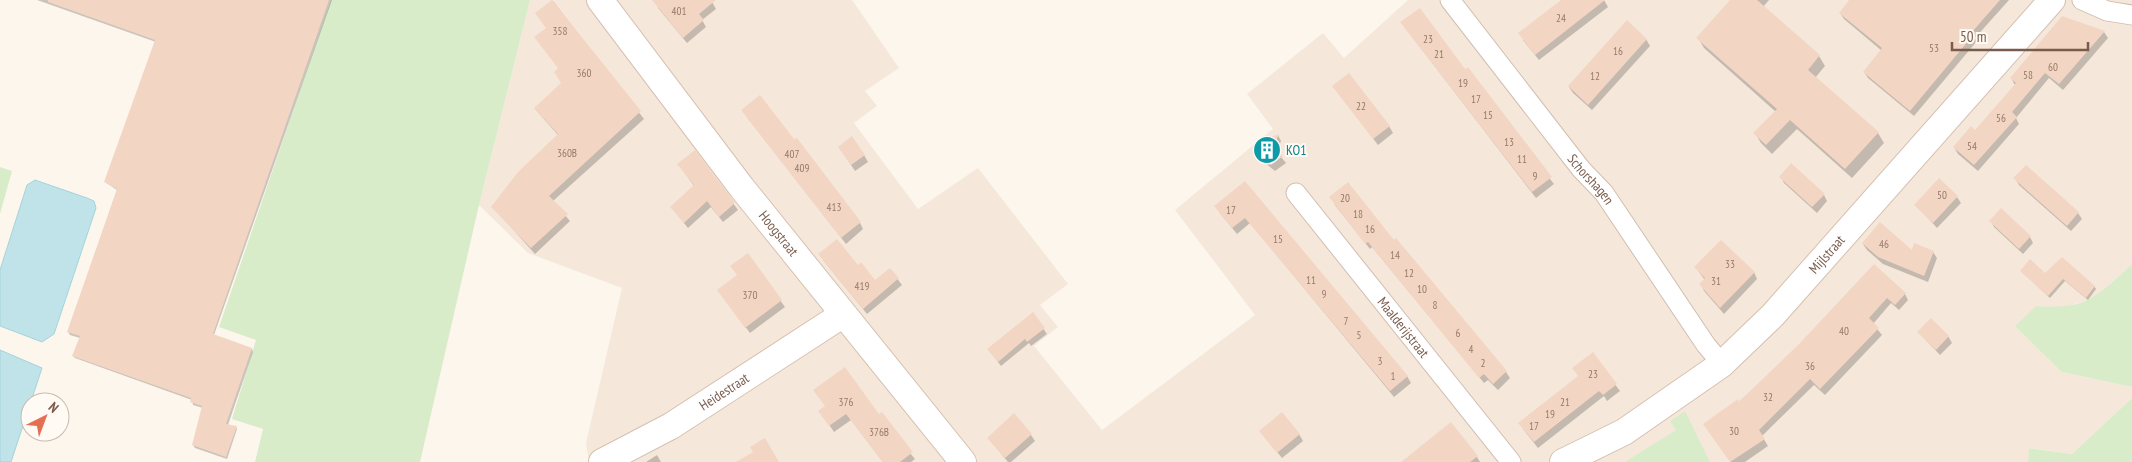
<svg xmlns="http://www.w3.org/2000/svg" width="2132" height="462" font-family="'PT Sans Narrow',sans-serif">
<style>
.residential{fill:#f5e8da}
.green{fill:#d8ecc9}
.water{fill:#bfe3e8;stroke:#a5d3da}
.shadow{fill:#0003}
.building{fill:#f3d5c3}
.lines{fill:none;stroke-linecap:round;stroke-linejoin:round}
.street-casing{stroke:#d1beb0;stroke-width:21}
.secondary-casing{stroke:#d6c0b0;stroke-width:28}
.street{stroke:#fff;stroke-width:19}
.secondary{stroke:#fff;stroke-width:26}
.labels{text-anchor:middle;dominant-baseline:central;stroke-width:4;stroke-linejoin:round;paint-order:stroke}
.number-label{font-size:11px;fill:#987a6a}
.culture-label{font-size:14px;fill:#0d838f;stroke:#fffaf3;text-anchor:start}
.street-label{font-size:14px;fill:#7a5c4d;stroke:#fffaf3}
</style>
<rect width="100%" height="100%" fill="#fdf6ec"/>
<path class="residential" d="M 530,0 L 852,0 L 899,68 L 865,91 L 877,106 L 854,123 L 918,209 L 978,168 L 1068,284 L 1040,305 L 1058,327 L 1034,346 L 1102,430 L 1255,315 L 1175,210 L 1273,129 L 1247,94 L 1323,33 L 1344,58 L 1408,0 L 2132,0 L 2132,264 L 2095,298 L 2062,308 L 2036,306 L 2062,372 L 2132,387 L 2132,398 L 2072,454 L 2030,448 L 2028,462 L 589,462 L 586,443 L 622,288 L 528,253 L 479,205 Z"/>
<path class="green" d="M 331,0 L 530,0 L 479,205 L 420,462 L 255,462 L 263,429 L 232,419 L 256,340 L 219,327 Z
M 0,167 L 12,171 L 0,214 Z
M 2132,264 L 2132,387 L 2062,372 L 2015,326 L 2036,306 C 2087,310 2096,297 2132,264 Z
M 2132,398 L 2132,462 L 2028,462 L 2029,448 L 2072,454 Z
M 1685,411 L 1710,462 L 1625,462 L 1676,430 L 1670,421 Z"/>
<path class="water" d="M 35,180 L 87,198 L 94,201 L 96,208 L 54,334 L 42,342 L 0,326 L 0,270 L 27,185 Z
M 0,350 L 42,368 L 11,462 L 0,462 Z"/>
<path class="shadow" d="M 37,0 L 332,0 L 214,335 L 252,349 L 253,352 L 228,425 L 236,427 L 237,429 L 227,459 L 195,448 L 193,445 L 203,408 L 193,405 L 192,400 L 75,358 L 73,356 L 80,338 L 70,335 L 68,332 L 117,190 L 105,182 L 156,42 Z
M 657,0 L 711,0 L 716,9 L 702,20 L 706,27 L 687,43 L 658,8 Z
M 1563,0 L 1604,0 L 1608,7 L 1539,60 L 1523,40 Z
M 1731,0 L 1769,0 L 1763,7 L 1819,56 L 1825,66 L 1815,78 L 1878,133 L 1884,143 L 1852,178 L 1797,129 L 1772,154 L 1761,143 L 1755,133 L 1776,112 L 1704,48 L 1698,38 Z
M 1851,0 L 2009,0 L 1975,38 L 1977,41 L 1914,116 L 1868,78 L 1864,72 L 1882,51 L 1844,19 L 1840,13 Z
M 553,1 L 644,119 L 553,201 L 570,221 L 535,254 L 493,207 L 558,135 L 535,109 L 562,83 L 559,69 L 536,38 L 547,29 L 537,13 Z
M 2062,18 L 2104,32 L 2108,38 L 2063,90 L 2049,78 L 2016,118 L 2019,124 L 1978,171 L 1958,154 L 1954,147 L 1975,132 L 2015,85 L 2011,78 Z
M 1406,29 L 1465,71 L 1554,184 L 1536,198 Z
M 1646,39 L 1650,46 L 1592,110 L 1573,93 L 1569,87 Z
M 1334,87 L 1389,126 L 1393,133 L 1378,145 Z
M 746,116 L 860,223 L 863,229 L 846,244 Z
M 1278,135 L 1281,141 L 1277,152 L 1286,163 L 1275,171 L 1264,162 L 1256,147 Z
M 695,152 L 738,210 L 723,222 L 711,207 L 688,228 L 672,208 L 694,186 L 679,165 Z
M 843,153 L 864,155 L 868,162 L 855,171 Z
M 1781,177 L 1824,195 L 1827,201 L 1817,213 L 1784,183 Z
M 2015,178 L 2078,213 L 2082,219 L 2071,231 L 2019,185 Z
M 1245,183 L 1407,376 L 1411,383 L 1394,397 L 1250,223 L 1237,234 L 1219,212 Z
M 1957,197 L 1961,203 L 1937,228 L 1916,205 Z
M 1334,204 L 1394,242 L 1396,240 L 1506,372 L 1510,378 L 1498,390 L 1488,380 L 1484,383 L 1372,247 L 1370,249 Z
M 1991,221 L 2030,237 L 2033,243 L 2023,254 L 1994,227 Z
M 1863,244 L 1912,252 L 1933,252 L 1937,258 L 1928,282 L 1883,264 L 1867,250 Z
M 747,255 L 785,307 L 750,333 L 722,296 L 738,276 Z
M 823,260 L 857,266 L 875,282 L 890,269 L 902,285 L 867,314 Z
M 1874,266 L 1905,294 L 1908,300 L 1899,310 L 1891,303 L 1873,324 L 1882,335 L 1825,395 L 1814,385 L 1762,436 L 1768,446 L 1745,462 L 1731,462 L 1709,430 L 1800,345 Z
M 1696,268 L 1754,272 L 1757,279 L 1724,314 L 1704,291 L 1701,284 L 1705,280 Z
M 2021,271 L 2045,274 L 2094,286 L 2096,289 L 2088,300 L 2065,281 L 2050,298 Z
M 1033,314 L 1047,334 L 1031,346 L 1029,343 L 1001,366 L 989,350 Z
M 1919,333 L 1948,336 L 1952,343 L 1940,355 Z
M 1592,354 L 1620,391 L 1607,401 L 1604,396 L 1538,448 L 1523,429 L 1579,376 Z
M 820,411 L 879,416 L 915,459 L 911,462 L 883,462 L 851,420 L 834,432 Z
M 1261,432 L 1299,434 L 1303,441 L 1282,458 Z
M 1031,435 L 1035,441 L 1011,462 L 1008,462 L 988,438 Z
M 657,455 L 661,462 L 646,462 Z
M 1477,457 L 1480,462 L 1408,462 Z"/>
<path class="building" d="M 48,0 L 329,0 L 213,334 L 252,348 L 226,424 L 237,426 L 226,457 L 192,445 L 202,406 L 190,402 L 191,398 L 72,356 L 80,336 L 67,332 L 117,189 L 104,182 L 155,40 L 48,2 Z
M 552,0 L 641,111 L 549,196 L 568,214 L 531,248 L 491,207 L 518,172 L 558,134 L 534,108 L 561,83 L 554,72 L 558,68 L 534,37 L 546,28 L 535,13 Z
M 652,0 L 716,0 L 699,14 L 704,20 L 683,38 Z
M 1561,0 L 1605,0 L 1535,55 L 1518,33 Z
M 1730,0 L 1757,0 L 1820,55 L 1808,70 L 1879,132 L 1845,169 L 1790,120 L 1766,145 L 1753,133 L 1777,109 L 1696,38 Z
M 1849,0 L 2000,0 L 1972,32 L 1974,34 L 1910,111 L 1863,72 L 1882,48 L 1839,13 Z
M 1420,8 L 1465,69 L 1468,67 L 1552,177 L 1532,192 L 1400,22 Z
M 2062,16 L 2105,31 L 2059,84 L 2045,73 L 2012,112 L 2017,117 L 1974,165 L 1953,147 L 1971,126 L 1975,130 L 2016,83 L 2010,78 Z
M 1627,20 L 1647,39 L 1588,105 L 1568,86 Z
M 1349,73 L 1390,126 L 1373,139 L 1332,86 Z
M 760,95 L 794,139 L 797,138 L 861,222 L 841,238 L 741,110 Z
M 1279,134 L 1273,147 L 1283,156 L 1271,165 L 1259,155 L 1254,147 L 1259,142 Z
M 852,136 L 865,155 L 851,165 L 838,147 Z
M 695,150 L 735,203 L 719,217 L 707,201 L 684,223 L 670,207 L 694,185 L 677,164 Z
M 1791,163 L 1825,194 L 1812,207 L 1779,177 Z
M 2026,165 L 2079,212 L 2067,226 L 2013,178 Z
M 1939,178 L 1958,196 L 1933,223 L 1914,205 Z
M 1245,181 L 1408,376 L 1390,391 L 1245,218 L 1232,228 L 1214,206 Z
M 1348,182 L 1394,240 L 1396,238 L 1507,371 L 1493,384 L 1484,374 L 1479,378 L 1368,242 L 1365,244 L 1329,197 Z
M 2001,208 L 2031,236 L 2019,249 L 1989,221 Z
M 1880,222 L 1912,250 L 1914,243 L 1934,251 L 1924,276 L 1878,257 L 1862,243 Z
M 837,239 L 858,265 L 861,262 L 875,280 L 890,268 L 899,278 L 863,309 L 818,254 Z
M 1721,240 L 1755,272 L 1720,308 L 1699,284 L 1705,278 L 1694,267 Z
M 748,253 L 782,300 L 745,328 L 717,290 L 737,275 L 730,266 Z
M 2062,257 L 2095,286 L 2086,298 L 2063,279 L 2048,296 L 2020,271 L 2030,259 L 2045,273 Z
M 1874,264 L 1906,293 L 1895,305 L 1887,298 L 1869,318 L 1879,328 L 1820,389 L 1810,379 L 1759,430 L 1765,439 L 1730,462 L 1703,424 L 1738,399 L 1739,402 L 1799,344 Z
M 1033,312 L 1045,328 L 1027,342 L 1025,339 L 998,362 L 987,349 Z
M 1931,318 L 1949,336 L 1936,350 L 1917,332 Z
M 1593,352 L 1617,384 L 1603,395 L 1599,391 L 1534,442 L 1518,423 L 1578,376 L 1572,368 Z
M 845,367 L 879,414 L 882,412 L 913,452 L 900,462 L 883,462 L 846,414 L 829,426 L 818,411 L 825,406 L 813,390 Z
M 1282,412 L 1300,434 L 1277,453 L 1259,431 Z
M 1014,413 L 1032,434 L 1005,458 L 987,438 Z
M 1451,422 L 1478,456 L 1470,462 L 1401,462 Z
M 765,438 L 779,462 L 736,462 L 753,452 L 750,447 Z"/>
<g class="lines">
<g class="street-casing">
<g id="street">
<path id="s1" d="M 1450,0 L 1581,169 L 1604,193 L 1706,345 L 1722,364"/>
<path d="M 2082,0 L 2107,11 L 2132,15"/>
<path id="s2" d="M 1296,193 L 1511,462"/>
</g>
</g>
<g class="secondary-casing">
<g id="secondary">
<path id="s3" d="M 600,0 L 742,188 L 963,462"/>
<path id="s4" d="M 602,462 L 671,426 L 842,315"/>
<path id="s5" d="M 1563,462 L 1624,432 L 1722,364 L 1773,315 L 2052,0"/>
</g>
</g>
<use href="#street" class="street"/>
<use href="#secondary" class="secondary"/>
</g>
<defs>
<g id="building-disc" transform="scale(1.4375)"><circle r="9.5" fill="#0f9aa8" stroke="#fffaf3"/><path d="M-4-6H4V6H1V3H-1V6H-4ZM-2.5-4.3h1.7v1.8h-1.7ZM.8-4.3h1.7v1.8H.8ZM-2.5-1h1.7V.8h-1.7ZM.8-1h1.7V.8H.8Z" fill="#fff"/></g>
</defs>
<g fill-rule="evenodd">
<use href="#building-disc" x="1267" y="150"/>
</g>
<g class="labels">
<g class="number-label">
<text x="679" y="11">401</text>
<text x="1561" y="18">24</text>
<text x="560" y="31">358</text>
<text x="1428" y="39">23</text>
<text x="1934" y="48">53</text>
<text x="1618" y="51">16</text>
<text x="1439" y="54">21</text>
<text x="2053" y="67">60</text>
<text x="584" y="73">360</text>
<text x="2028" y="75">58</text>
<text x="1595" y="76">12</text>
<text x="1463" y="83">19</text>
<text x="1476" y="99">17</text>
<text x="1361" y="106">22</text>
<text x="1488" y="115">15</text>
<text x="2001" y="118">56</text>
<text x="1509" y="142">13</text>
<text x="1972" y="146">54</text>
<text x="567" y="153">360B</text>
<text x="792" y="154">407</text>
<text x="1522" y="159">11</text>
<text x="802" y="168">409</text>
<text x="1535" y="176">9</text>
<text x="1942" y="195">50</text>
<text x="1345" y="198">20</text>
<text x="834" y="207">413</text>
<text x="1231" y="210">17</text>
<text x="1358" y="214">18</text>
<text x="1370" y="229">16</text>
<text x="1278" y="239">15</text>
<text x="1884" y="244">46</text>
<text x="1395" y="255">14</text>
<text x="1730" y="264">33</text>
<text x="1409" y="273">12</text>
<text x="1311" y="280">11</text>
<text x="1716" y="281">31</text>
<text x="862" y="286">419</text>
<text x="1422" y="289">10</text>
<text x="1324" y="294">9</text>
<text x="750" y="295">370</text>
<text x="1435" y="305">8</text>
<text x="1346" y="321">7</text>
<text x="1844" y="331">40</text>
<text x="1458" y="333">6</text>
<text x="1359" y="335">5</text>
<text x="1471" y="349">4</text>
<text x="1380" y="361">3</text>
<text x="1483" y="363">2</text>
<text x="1810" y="366">36</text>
<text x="1593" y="374">23</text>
<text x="1393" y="376">1</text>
<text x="1768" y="397">32</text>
<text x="846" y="402">376</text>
<text x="1565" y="402">21</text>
<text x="1550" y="414">19</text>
<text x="1534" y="426">17</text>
<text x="1734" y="431">30</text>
<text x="879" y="432">376B</text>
</g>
<g class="culture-label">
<text x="1286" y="150">KO1</text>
</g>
<g class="street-label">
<text stroke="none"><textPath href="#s1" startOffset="228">Schorshagen</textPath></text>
<text stroke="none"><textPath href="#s3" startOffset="294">Hoogstraat</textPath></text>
<text stroke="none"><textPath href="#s5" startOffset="339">Mijlstraat</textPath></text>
<text stroke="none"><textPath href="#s2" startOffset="172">Maalderijstraat</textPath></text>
<text stroke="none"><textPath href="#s4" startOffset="141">Heidestraat</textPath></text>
</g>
</g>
<g transform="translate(45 417) rotate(42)"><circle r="24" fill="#fffaf3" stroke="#cabbb1"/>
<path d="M0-4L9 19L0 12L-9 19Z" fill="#e76f51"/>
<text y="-8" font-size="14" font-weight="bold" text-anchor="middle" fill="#7a5c4d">N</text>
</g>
<path d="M1952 42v8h136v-8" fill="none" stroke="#7a5c4d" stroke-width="2.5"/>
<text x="1960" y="42" font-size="15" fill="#7a5c4d" stroke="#fffaf3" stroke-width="4" paint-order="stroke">50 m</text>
</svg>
